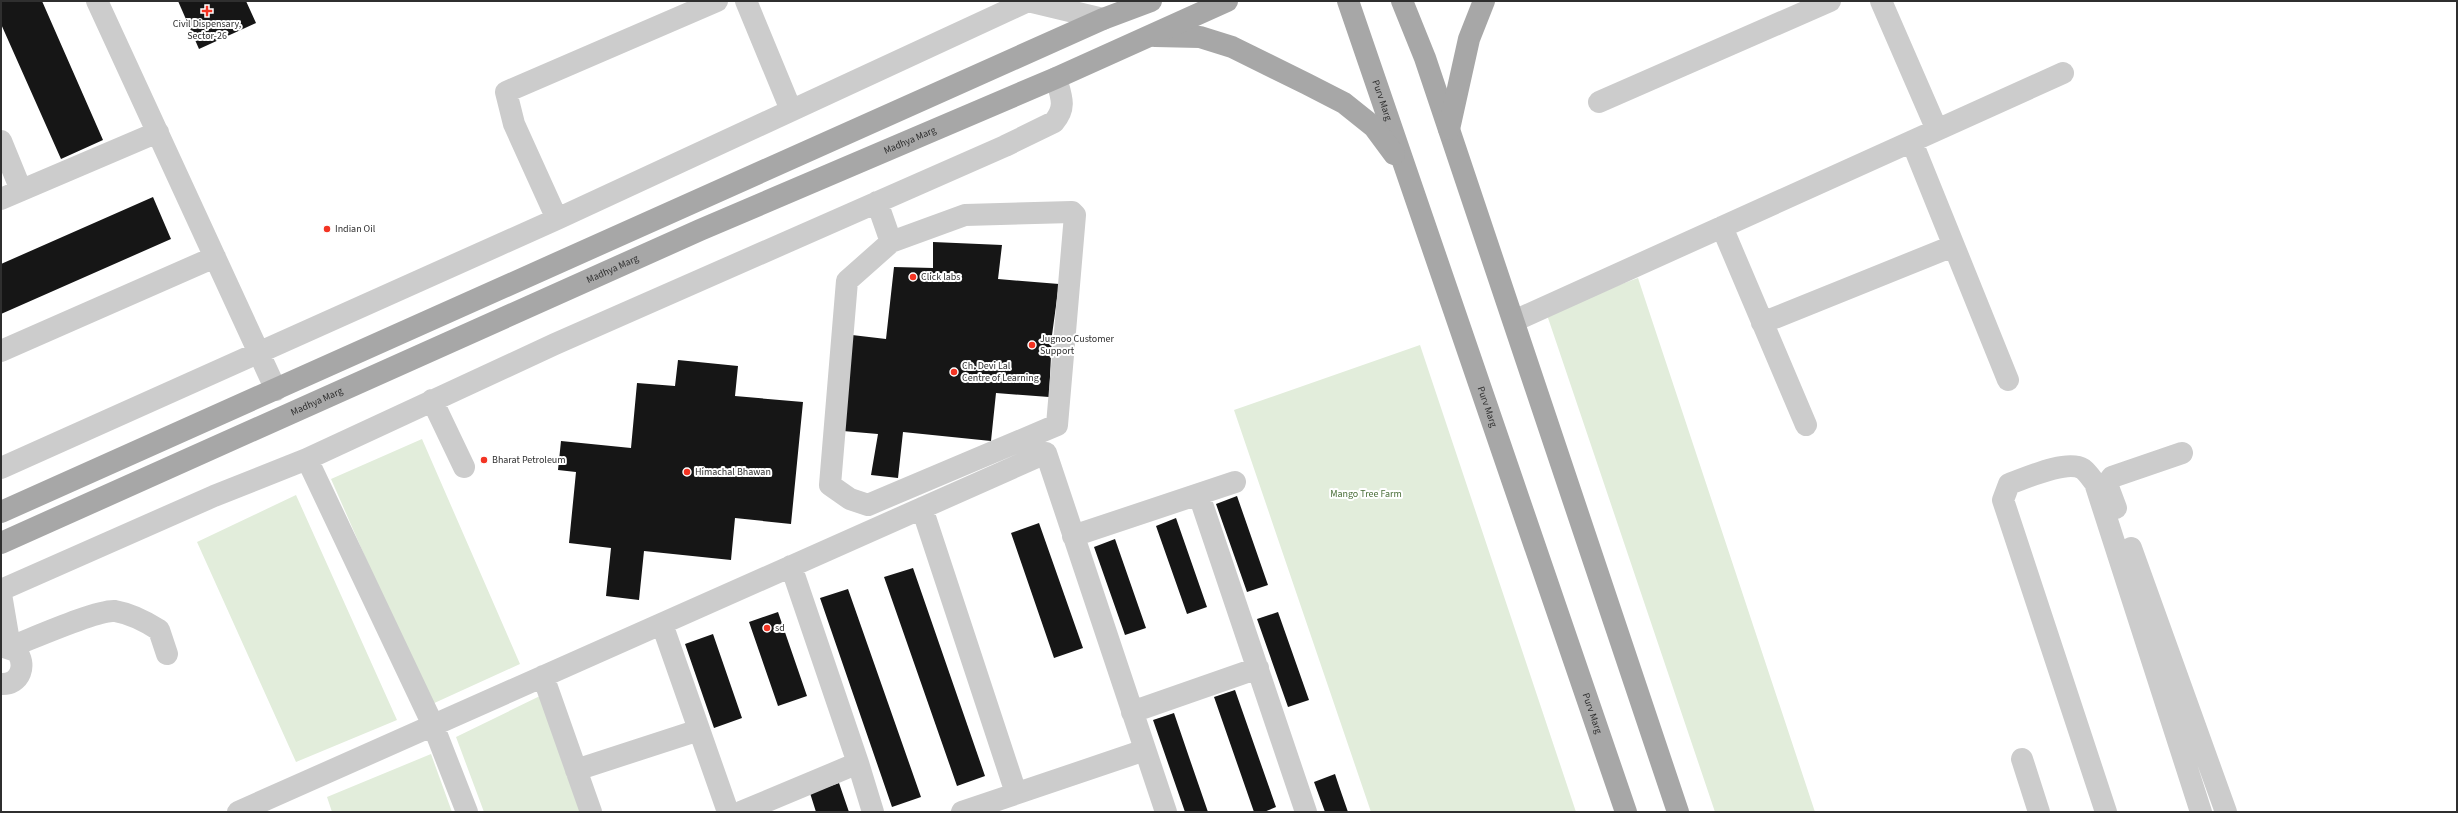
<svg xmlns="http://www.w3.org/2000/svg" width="2458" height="813" font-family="'Source Sans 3',sans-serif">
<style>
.green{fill:#e2eddb}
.building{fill:#161616}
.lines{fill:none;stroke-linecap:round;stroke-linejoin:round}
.minor{stroke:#ccc;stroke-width:22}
.major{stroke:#a7a7a7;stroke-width:22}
.poi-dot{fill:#f33423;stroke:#fff;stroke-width:1.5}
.labels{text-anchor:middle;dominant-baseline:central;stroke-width:4;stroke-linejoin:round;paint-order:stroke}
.poi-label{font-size:10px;fill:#2f2f2f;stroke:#fff;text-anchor:start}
.street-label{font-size:10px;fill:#2f2f2f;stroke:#fff}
.park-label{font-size:10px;fill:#496e38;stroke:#fff}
</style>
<rect width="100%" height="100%" fill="#fff"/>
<path class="green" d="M 1638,278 L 1815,812 L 1715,812 L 1546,312 Z
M 1420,345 L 1576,812 L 1371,812 L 1234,410 Z
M 422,439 L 520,664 L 430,705 L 331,479 Z
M 296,495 L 397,720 L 296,762 L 197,542 Z
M 542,695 L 582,812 L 484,812 L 456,737 Z
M 431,754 L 452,812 L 332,812 L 327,797 Z"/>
<path class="building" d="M 1,1 L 42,1 L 103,140 L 61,159 L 1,24 Z
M 178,1 L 246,1 L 256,23 L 199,49 Z
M 153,197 L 171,239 L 1,314 L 1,264 Z
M 933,242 L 1002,245 L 998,279 L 1059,284 L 1052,335 L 1049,397 L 996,393 L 991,441 L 903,432 L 898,478 L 871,475 L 878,434 L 843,431 L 852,335 L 886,339 L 894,267 L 933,268 Z
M 678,360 L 738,366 L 735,396 L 803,402 L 791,524 L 735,518 L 731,560 L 644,551 L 639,600 L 606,596 L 611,548 L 569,543 L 576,472 L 558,470 L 561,441 L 631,448 L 637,383 L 675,386 Z
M 1237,496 L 1268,585 L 1247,592 L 1216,504 Z
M 1176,518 L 1207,607 L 1187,614 L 1156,526 Z
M 1039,523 L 1083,648 L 1054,658 L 1011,533 Z
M 1115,539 L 1146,628 L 1125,635 L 1094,547 Z
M 913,568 L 985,776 L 957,786 L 884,577 Z
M 848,589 L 921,797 L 892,807 L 820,598 Z
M 778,612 L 807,696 L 778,706 L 749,622 Z
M 1278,612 L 1309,700 L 1288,707 L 1257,619 Z
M 713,634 L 742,718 L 714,728 L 685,644 Z
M 1235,690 L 1276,807 L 1264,812 L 1254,812 L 1214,697 Z
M 1174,713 L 1189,757 L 1208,812 L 1185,812 L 1153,720 Z
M 1335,774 L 1340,789 L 1348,812 L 1325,812 L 1314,782 Z
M 839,783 L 849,812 L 816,812 L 810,793 Z"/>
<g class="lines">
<path class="minor" d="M 97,1 L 276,390
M 746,1 L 791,110
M 1881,1 L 1937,130
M 1599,102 L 1830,1
M 1,141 L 21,190
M 1912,142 L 2008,380
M 1,199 L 158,132
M 877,202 L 891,242 L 965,215 L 1072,212 L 1075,215 L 1057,425 L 868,505 L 850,499 L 830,485 L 847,281 L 891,242
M 557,219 L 514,124 L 506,92 L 717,1
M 1722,227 L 1806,425
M 1514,321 L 2063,73
M 1762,323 L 1953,246
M 1,351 L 215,257
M 432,400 L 464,467
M 307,459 L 433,725 L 467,812
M 1,468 L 557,219 L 1028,1 L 1103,19
M 1199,495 L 1306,812
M 922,508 L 1016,793
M 2116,508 L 2107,484 L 2112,477 L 2182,453
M 1073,536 L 1235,482
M 2131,548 L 2226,812
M 791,566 L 858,763 L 873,812
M 1,590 L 214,496 L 307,459 L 555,344 L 1005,146 L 1054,122 C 1067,107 1061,96 1056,78
M 1,594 L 10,647 C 29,640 98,609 115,611 C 132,614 145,621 159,630 L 167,654
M 662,624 L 728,812
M 1,646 L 16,651 C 27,664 21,685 1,684
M 543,676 L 591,812
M 1132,712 L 1258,668
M 2022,759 L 2039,812
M 576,770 L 699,730
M 238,812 L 1046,453 L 1166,812
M 741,812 L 858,763
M 962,812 L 1145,750
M 2106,812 L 2003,500 L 2009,484 C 2026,478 2067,459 2083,469 C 2088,473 2091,478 2095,483 L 2201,812"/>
<g class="major">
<path id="s1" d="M 1348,1 L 1626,812"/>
<path d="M 1402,1 L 1425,58 L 1678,812"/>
<path d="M 1155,36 L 1200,37 L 1232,47 L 1307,84 L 1344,103 L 1374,127 L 1394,154"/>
<path d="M 1449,129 L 1469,39 L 1484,1"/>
<path d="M 1,512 L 1103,19 L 1151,1"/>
<path id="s2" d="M 1,543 L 700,230 L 1056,78 L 1227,1"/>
</g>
</g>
<g class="poi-dot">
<path d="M205 5h4v4h4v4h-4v4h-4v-4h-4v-4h4z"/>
<circle cx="327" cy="229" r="4"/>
<circle cx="913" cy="277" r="4"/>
<circle cx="1032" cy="345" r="4"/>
<circle cx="954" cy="372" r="4"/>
<circle cx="484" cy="460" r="4"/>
<circle cx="687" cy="472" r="4"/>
<circle cx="767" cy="628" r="4"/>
</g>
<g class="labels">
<g class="poi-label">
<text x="207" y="24" text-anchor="middle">Civil Dispensary,<tspan x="207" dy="12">Sector-26</tspan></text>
<text x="335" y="229">Indian Oil</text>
<text x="921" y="277">Click labs</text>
<text x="1040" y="339">Jugnoo Customer<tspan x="1040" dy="12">Support</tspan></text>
<text x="962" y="366">Ch. Devi Lal<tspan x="962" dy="12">Centre of Learning</tspan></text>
<text x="492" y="460">Bharat Petroleum</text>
<text x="695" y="472">Himachal Bhawan</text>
<text x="775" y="628">sd</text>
</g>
<g class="street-label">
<text stroke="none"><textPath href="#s1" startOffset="105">Purv Marg</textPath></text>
<text stroke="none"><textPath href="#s2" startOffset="994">Madhya Marg</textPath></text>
<text stroke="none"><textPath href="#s2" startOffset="670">Madhya Marg</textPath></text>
<text stroke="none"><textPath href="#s2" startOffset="346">Madhya Marg</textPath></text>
<text stroke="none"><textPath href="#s1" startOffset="429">Purv Marg</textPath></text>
<text stroke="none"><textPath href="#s1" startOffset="753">Purv Marg</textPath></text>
</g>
<g class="park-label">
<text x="1366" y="494">Mango Tree Farm</text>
</g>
</g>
<rect width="2458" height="813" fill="none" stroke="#2f2f2f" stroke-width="4"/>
</svg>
